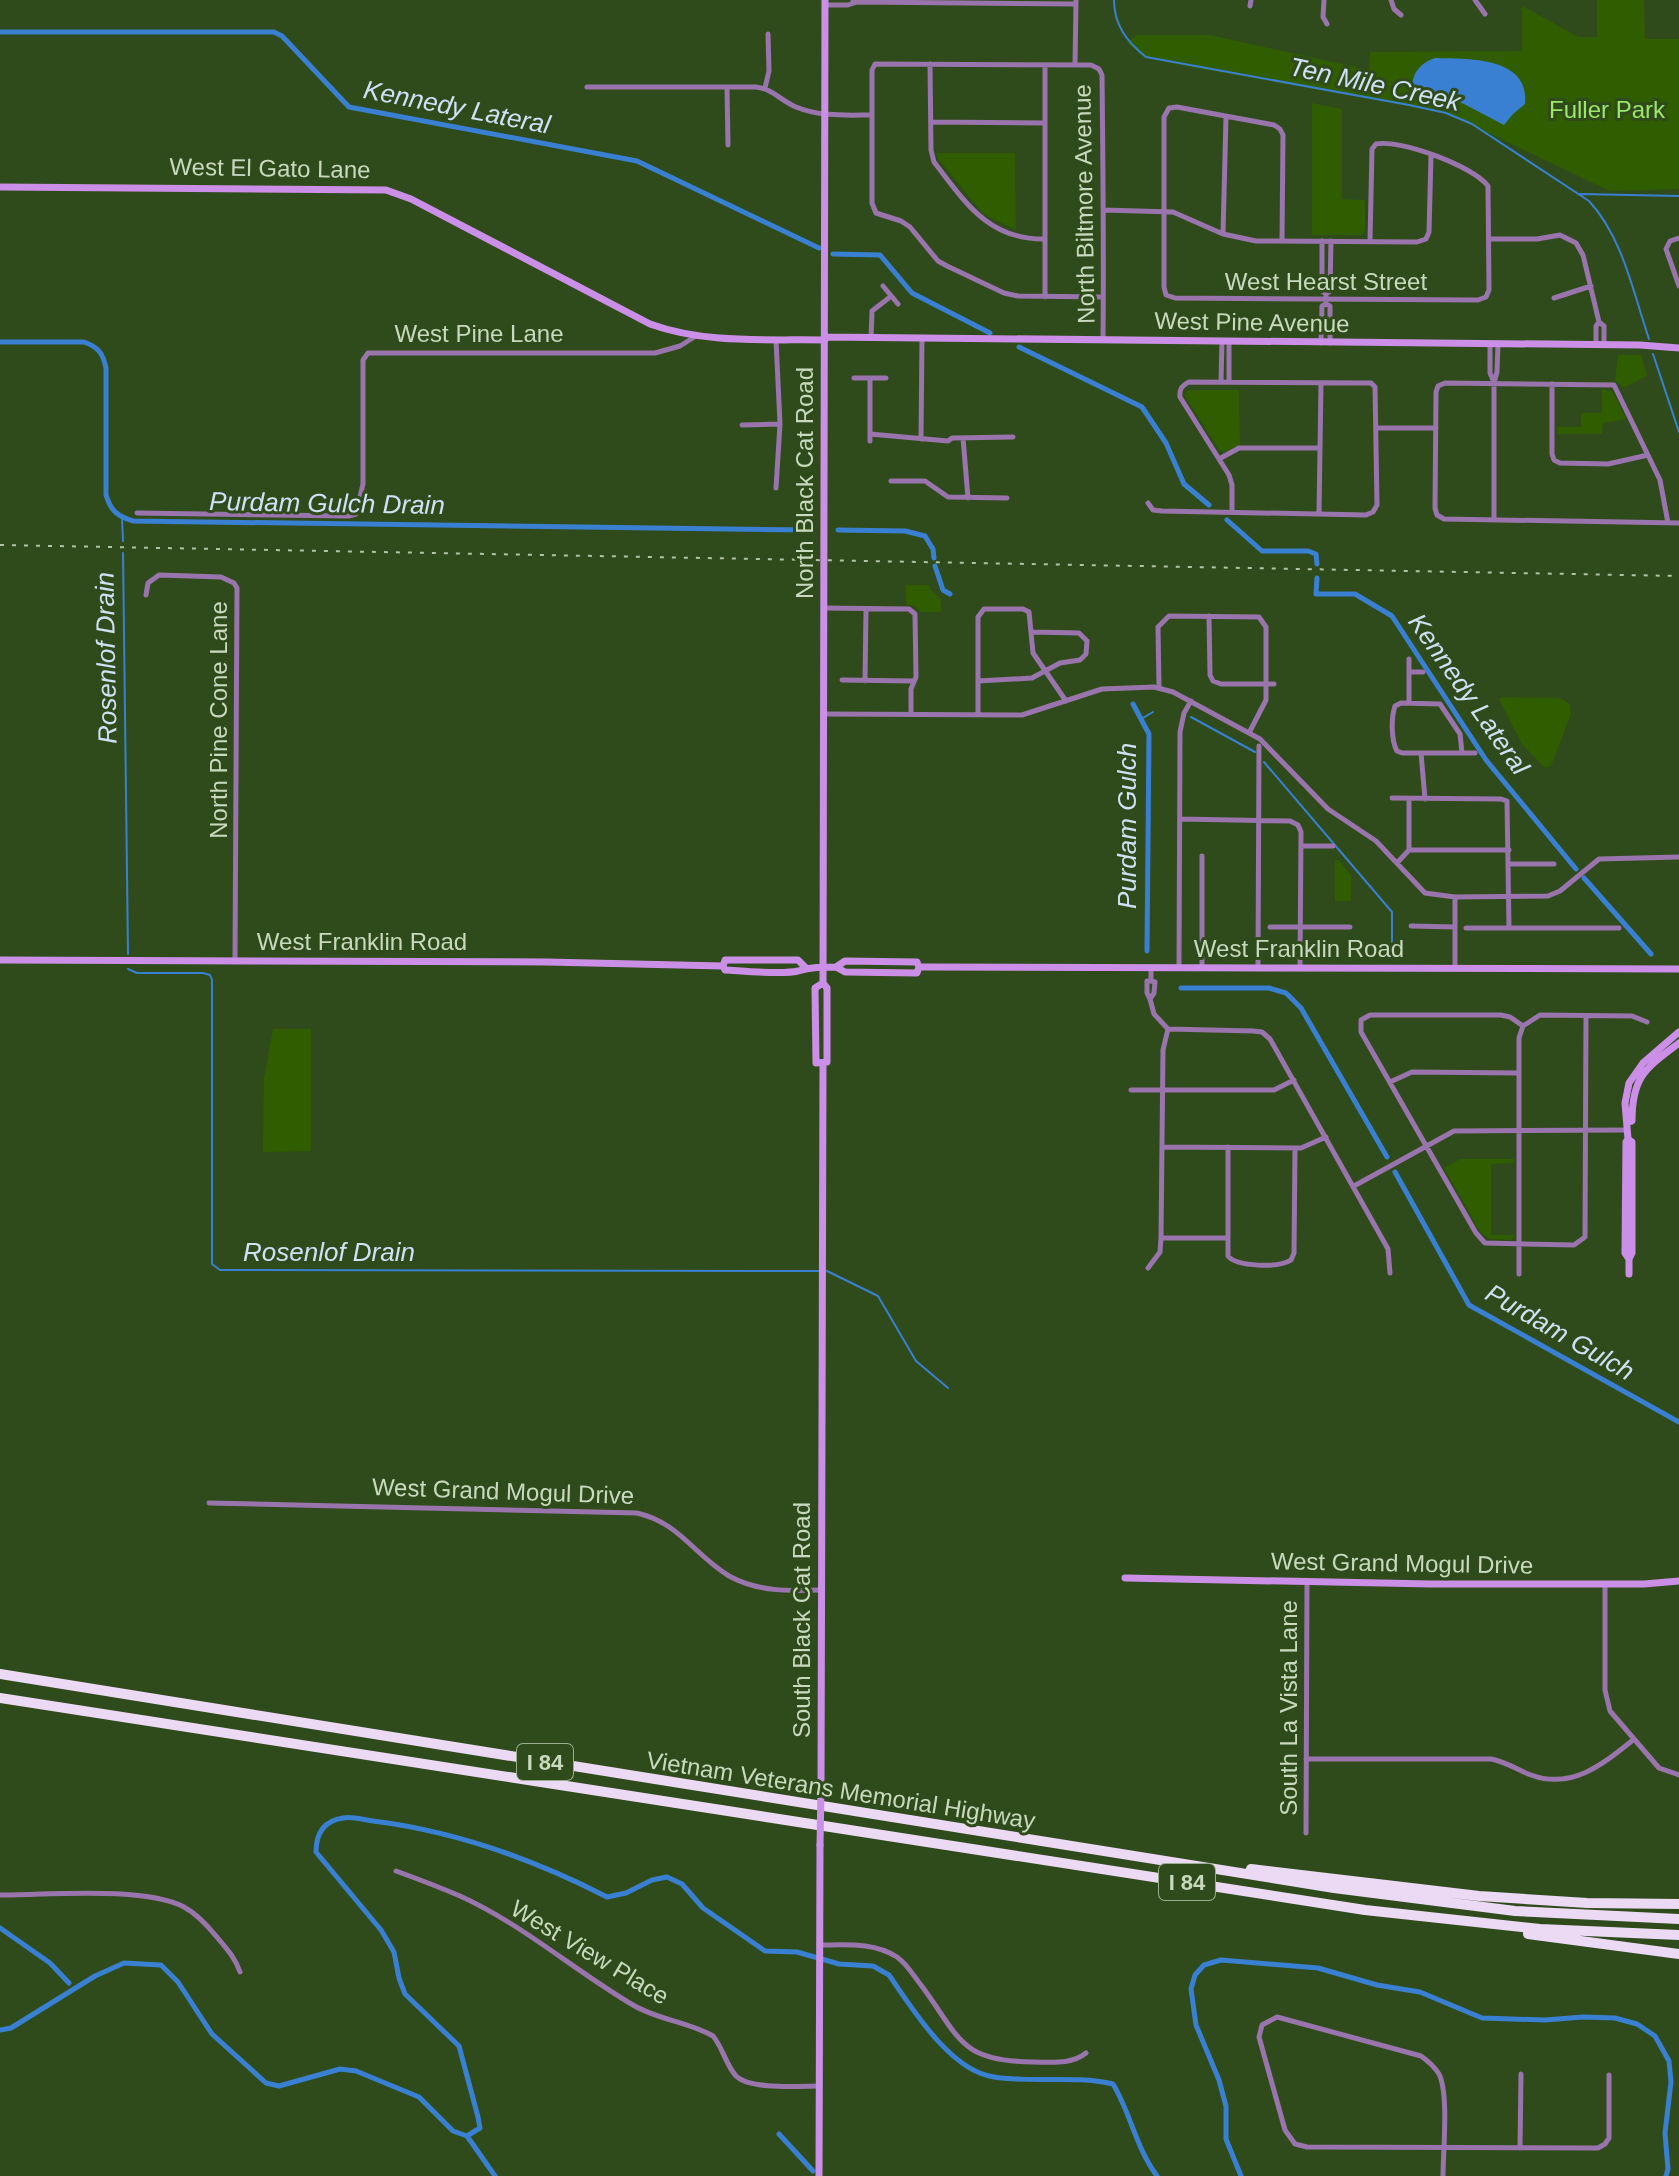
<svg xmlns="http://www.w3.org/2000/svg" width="1679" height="2176" font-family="Arial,sans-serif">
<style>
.green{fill:#2f5d00}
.water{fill:#3a80d2}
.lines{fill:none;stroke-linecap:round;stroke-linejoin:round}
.stream{stroke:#3a80d2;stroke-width:2}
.canal{stroke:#3a80d2;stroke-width:5}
.street{stroke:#9a74ac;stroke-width:5}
.secondary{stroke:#cb8fe7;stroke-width:7}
.highway{stroke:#ecdaf5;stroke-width:10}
.rail{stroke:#b1c4a5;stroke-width:2;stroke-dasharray:4 8;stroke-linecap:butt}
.secondary-bridge{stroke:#cb8fe7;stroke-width:7}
.labels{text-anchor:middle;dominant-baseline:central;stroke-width:6;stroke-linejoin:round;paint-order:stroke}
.shield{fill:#2f4b1b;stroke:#9aae8d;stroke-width:2}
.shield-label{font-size:22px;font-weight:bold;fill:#c8d9be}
.park-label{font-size:24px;fill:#9ce66a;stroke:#2f4b1b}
.street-label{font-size:24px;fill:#c8d9be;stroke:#2f4b1b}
.water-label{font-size:26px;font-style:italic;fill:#d0e1f6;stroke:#2f4b1b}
</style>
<rect width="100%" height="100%" fill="#2f4b1b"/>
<path class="green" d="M 1597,0 L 1644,0 L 1645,39 L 1679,39 L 1679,189 L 1610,191 L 1444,112 L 1179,65 L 1144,57 L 1127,43 L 1136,35 L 1210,35 L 1369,70 L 1370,52 L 1522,51 L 1522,6 L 1579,37 L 1597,37 Z
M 1312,103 L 1342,109 L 1342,199 L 1365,200 L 1365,231 L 1361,235 L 1312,235 Z
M 936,153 L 1015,153 L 1016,230 L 983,214 L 939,160 Z
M 1618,355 L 1641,355 L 1647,376 L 1623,388 L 1615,380 Z
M 1602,389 L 1613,392 L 1626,419 L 1603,423 L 1602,434 L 1557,434 L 1557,427 L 1581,427 L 1581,413 L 1602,413 Z
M 1192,390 L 1239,390 L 1240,445 L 1224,452 L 1219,450 L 1185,396 L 1186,391 Z
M 906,585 L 929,585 L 930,589 L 941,599 L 941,612 L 920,612 L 917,607 L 906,604 Z
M 1502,697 L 1560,698 L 1570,704 L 1571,714 L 1551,766 L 1545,768 L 1522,744 L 1499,699 Z
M 1335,860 L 1339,860 L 1351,876 L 1351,901 L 1335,901 Z
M 273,1029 L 311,1029 L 311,1151 L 263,1152 L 264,1078 Z
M 1460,1159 L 1514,1159 L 1514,1163 L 1491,1164 L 1491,1235 L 1514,1235 L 1512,1240 L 1490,1239 L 1480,1232 L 1444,1168 Z"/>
<path class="water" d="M 1435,58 C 1467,59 1530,56 1525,104 L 1513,114 L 1504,125 L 1462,103 L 1414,87 L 1412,84 C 1414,71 1422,62 1435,58 Z"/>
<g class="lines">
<path class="stream" d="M 1114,0 C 1114,25 1127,42 1146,57 L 1409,105 L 1446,113 L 1472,124 L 1589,201 C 1623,238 1633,292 1649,339
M 1580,194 L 1679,196
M 1653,354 L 1679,432
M 122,518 L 123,541
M 123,553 L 128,954
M 1191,717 L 1255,752
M 1141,719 L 1153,712
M 1264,762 L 1392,912 L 1392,952
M 128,969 L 137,973 L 203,973 L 210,975 L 212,980 L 212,1264 L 220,1270 L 818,1271
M 827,1271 L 878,1296 L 916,1361 L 948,1388"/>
<path class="canal" d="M 0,32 L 274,32 L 282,36 L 349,107 L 637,161 L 819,248
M 833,254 L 880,255 L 912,293 L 990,333
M 0,342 L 84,342 C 98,347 103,353 106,368 L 106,495 C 111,511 117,516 133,521 L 807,530
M 1019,347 L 1142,407 L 1166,443 L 1184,484 L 1209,505
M 1227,520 L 1262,551 L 1308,551 L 1316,554 L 1317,564
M 838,530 L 905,531 L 925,536 L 933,549 L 934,558
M 935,566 L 943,590 L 950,594
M 1317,578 L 1316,594 L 1355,594 L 1392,616 L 1486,760 L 1576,869
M 1133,704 L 1149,734 L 1147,951
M 1584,878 L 1651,954
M 1181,988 L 1269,988 L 1286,993 L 1301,1008 L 1387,1157
M 1395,1172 L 1469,1305 L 1679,1422
M 0,1928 L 50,1963 L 69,1983
M 0,2030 L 11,2028 L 95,1976 L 124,1963 L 161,1965 L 178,1982 L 212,2034 L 266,2083 L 279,2086 L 340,2069 L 356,2071 L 419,2097 L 453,2131 L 467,2136 L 480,2128 L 478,2117 L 459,2046 L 405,1994 L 399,1978 L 394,1952 L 381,1930 L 316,1852 C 316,1835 323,1821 343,1818 C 352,1816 364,1820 373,1821 C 454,1831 535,1860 607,1897 L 626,1893 L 652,1880 L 667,1877 L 682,1884 L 703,1908 L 765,1951 L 797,1952 L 839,1964 L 873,1966 L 889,1975 C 912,2008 950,2071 994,2077 C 1033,2083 1074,2075 1113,2084 C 1131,2114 1136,2148 1157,2176
M 779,2134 L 813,2171
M 467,2136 L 495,2176
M 1241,2176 L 1226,2139 L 1226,2106 L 1219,2080 L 1196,2025 L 1191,1989 L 1195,1975 L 1204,1965 L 1221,1960 L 1318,1968 L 1377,1985 L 1420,1992 L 1482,2018 L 1545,2020 L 1583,2017 L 1615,2018 L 1637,2024 L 1655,2036 L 1669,2061 L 1671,2082 L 1665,2133 L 1668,2169 L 1666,2176"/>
<path class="street" d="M 1324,0 L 1323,17 L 1327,24
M 1391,0 L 1394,9 L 1401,15
M 1475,0 L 1485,14
M 857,2 L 1076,4
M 825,5 L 848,5 L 857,2 L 853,0
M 1250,6 L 1251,0
M 930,64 L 931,150 L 934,162 C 965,202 988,240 1045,239
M 1075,65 L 1076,0
M 587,87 L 756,87 C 773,89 781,101 796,107 C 820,117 847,115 872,115
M 727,87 L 728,145
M 765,88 L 769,71 L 768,34
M 931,122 L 1045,123
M 1103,210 L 1173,212 L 1223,234 L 1256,241 L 1417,242 L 1426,239 L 1429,232 L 1431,155
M 1223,234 L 1226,117
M 1679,238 L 1670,241 L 1666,249 L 1679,286
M 1489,239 L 1537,239 L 1560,235 L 1576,243 L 1583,255 L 1599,322
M 1282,241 L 1283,135 L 1280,129 L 1274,125 L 1177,107 L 1169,108 L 1164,117 L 1164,287 L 1166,295 L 1175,298 L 1478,300 L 1486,297 L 1489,290 L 1488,186 C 1473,166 1400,139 1376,144 L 1372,149 L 1370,241
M 1322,241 L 1322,291 L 1326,294 L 1326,304 L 1330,306 L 1330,343
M 883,286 L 898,304
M 1326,294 L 1330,291 L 1331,241
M 1045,297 L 1045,65
M 1554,298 L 1591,286
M 871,338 L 872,311 L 890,297
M 776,340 L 780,424 L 776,488
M 1103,340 C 1104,252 1103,163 1102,75 L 1099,69 L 1091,65 L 875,64 L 872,70 L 872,203 L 876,213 L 901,221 L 910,227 L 938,261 L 947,266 L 1004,293 L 1018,296 L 1103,297
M 1321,343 L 1322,306 L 1326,304
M 1490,344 L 1490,373 L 1494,382
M 1596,345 L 1596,326 L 1599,322 L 1604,326 L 1604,345
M 854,378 L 886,378
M 870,378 L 870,441
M 1221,382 L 1222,341
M 1229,382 L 1229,342
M 1552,384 L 1552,454 L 1554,460 L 1560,463 L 1608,464 L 1648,455
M 742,425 L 780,424
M 1377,428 L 1436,428
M 870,434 L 948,441 L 952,438 L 1013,437
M 963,438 L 968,498
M 921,439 L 922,338
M 1219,459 L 1239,448 L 1320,448
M 891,481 L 925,481 L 948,497 L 1007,498
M 1148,503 L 1153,510 L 1162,511 L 1366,515 L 1373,512 L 1377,505 L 1375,387 L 1371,383 L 1189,382 C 1182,385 1179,389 1180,397 L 1229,475 L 1232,485 L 1232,512
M 137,513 L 349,516 L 356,514 L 363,484 L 363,360 L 368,353 L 655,353 L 680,346 L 696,336
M 1319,514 L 1321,383
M 1494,520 L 1494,383 L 1497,372 L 1498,344
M 1668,523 L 1660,480 L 1614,385 L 1445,383 L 1438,386 L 1436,392 L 1435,508 L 1437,515 L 1444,519 L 1679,523
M 146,595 L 148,583 L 159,575 L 221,577 L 234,583 L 237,588 L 235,961
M 824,608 L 909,609 L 915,614 L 916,677 L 911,689 L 911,714
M 1209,616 L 1210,675 L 1213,681 L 1221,684 L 1274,684
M 1409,672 L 1423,672
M 842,680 L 913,681
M 865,681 L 866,609
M 978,681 L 1032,678 L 1060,663 L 1080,660 L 1086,654 L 1087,641 L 1079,633 L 1031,632
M 1159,687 L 1158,627 L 1169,616 L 1259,617 L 1266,627 L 1266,700 L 1249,733
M 1409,703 L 1409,659
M 824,714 L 1022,715 L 1102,689 L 1154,687 L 1173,692 L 1260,739 L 1328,809 L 1376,841 L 1425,893 L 1455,897 L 1548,896 L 1560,891 L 1599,859 L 1679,857
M 978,714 L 978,617 L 984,609 L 1023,609 L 1029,612 L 1033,653 L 1066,701
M 1421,753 L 1425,799
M 1462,753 L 1460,734 L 1440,704 L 1401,703 L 1395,706 C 1391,718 1391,740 1397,751 L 1402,753 L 1475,753
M 1392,798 L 1501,799 L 1507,801 L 1509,928
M 1180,819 L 1290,821 L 1298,825 L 1301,832 L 1300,968
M 1301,846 L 1333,846
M 1409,850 L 1509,850
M 1202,856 L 1202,968
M 1397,863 L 1409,850 L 1409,799
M 1509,864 L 1554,864
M 1411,926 L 1455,927
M 1270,927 L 1350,927
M 1466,928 L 1619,928
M 1179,967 L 1180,732 L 1184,713 L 1191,701
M 1258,968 L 1259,746
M 1455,968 L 1455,897
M 1151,981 L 1155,982 L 1154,993 L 1150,999 L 1147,993 L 1147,981 L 1151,981 L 1151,967
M 1586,1016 L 1585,1237 L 1574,1245 L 1485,1243 L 1476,1233 L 1361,1032 L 1361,1020 L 1370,1015 L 1501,1015 L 1510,1017 L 1523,1026 L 1540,1015 L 1632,1016 L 1647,1022
M 1168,1029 L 1253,1031 L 1262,1032 L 1270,1039 L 1388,1249 L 1390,1273
M 1390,1082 L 1412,1072 L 1519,1073
M 1131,1090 L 1274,1090 L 1294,1080
M 1162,1147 L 1301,1148 L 1326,1137
M 1228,1147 L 1228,1256 C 1237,1267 1279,1268 1291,1260 L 1294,1253 L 1295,1148
M 1354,1186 L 1454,1131 L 1627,1130
M 1161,1238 L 1227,1238
M 1148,1268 L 1160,1252 L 1161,1238 L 1163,1050 L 1168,1029 L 1154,1014 L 1150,999
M 1519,1274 L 1519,1038 L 1523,1026
M 209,1503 L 637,1513 C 680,1523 694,1555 729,1576 C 758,1592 789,1591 821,1590
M 1605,1584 L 1605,1690 L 1610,1711 L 1659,1768 L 1679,1775
M 1306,1759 L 1491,1759 C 1507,1762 1517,1770 1531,1775 C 1572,1790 1603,1764 1633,1740
M 1306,1833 L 1307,1582
M 396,1871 C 418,1879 439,1887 460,1896 C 522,1924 575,1971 633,2005 C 658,2020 689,2022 713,2036 C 723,2048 726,2065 736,2076 C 750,2090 800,2086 820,2086
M 0,1895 C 47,1895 145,1886 184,1907 C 197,1914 207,1925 216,1936 C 226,1948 235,1957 240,1972
M 819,1945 C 846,1945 874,1942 897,1957 C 907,1964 913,1975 921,1985 C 960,2037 958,2061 1033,2062 C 1051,2062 1071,2065 1086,2053
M 1520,2148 L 1521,2074
M 1443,2176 C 1443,2152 1449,2094 1439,2074 C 1434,2066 1428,2061 1421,2056 L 1277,2017 L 1262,2025 L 1259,2037 L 1285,2130 L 1295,2144 L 1307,2147 L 1598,2148 L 1605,2144 L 1609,2138 L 1609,2075"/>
<path class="secondary" d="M 0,187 L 386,190 L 411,199 L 650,324 C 705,344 767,339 825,340
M 825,337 L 1640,345 L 1679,348
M 0,960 L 547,962 L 723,966
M 805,967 L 798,960 L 725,960 L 723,966 L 725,970 C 743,971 782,975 798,971 C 811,967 822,967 836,967
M 919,967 L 917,973 L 845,972 L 836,967 L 845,961 L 917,962 L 919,967 L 930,967 L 1679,969
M 823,983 L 815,988 L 816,1063 L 827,1062 L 827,988 L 823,983 L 825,0
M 1628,1122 L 1632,1121 C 1632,1076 1646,1068 1679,1043
M 1628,1139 L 1632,1142 L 1632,1253 L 1629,1259 L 1625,1253 L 1626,1142 L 1628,1139 L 1625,1103 L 1629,1083 L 1643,1063 L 1679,1032
M 1629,1274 L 1629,1259
M 1125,1578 L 1431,1584 L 1644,1584 L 1679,1581
M 821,1789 L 823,1064
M 819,2176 L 820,1845"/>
<path class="highway" d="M 0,1674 L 1334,1888 L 1515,1911 L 1679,1919
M 0,1698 L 1365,1910 L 1540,1929 L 1679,1935
M 1251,1869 L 1479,1896 L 1587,1903 L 1679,1904
M 1528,1934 L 1679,1954"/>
<path class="rail" d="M 0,545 L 1679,576"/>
<path class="secondary-bridge" d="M 820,1845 L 821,1789"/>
</g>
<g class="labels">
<g class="shield">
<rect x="517" y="1744" width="56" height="36" rx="6"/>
<rect x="1159" y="1864" width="56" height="36" rx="6"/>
</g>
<g class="shield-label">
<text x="545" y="1762">I 84</text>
<text x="1187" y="1882">I 84</text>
</g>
<g class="park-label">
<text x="1607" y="109">Fuller Park</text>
</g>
<g class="street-label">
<text transform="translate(270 168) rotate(1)">West El Gato Lane</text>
<text transform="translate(1084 204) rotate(-91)">North Biltmore Avenue</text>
<text x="1326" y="281">West Hearst Street</text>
<text transform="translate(1252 322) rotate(1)">West Pine Avenue</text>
<text x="479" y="333">West Pine Lane</text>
<text transform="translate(804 483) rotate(-90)">North Black Cat Road</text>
<text transform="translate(218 720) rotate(-90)">North Pine Cone Lane</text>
<text x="362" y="941">West Franklin Road</text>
<text x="1299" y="948">West Franklin Road</text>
<text transform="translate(503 1491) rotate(2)">West Grand Mogul Drive</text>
<text transform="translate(1402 1563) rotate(1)">West Grand Mogul Drive</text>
<text transform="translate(801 1620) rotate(-90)">South Black Cat Road</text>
<text transform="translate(1288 1708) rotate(-90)">South La Vista Lane</text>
<text transform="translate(841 1790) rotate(9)">Vietnam Veterans Memorial Highway</text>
<text transform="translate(590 1952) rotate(31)">West View Place</text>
</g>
<g class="water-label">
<text transform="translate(1375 84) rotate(12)">Ten Mile Creek</text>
<text transform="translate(457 107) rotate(11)">Kennedy Lateral</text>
<text transform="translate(327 503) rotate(1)">Purdam Gulch Drain</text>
<text transform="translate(106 658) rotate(-91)">Rosenlof Drain</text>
<text transform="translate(1469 694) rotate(55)">Kennedy Lateral</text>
<text transform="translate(1127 826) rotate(-90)">Purdam Gulch</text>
<text x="329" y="1252">Rosenlof Drain</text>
<text transform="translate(1560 1332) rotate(30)">Purdam Gulch</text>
</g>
</g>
</svg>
